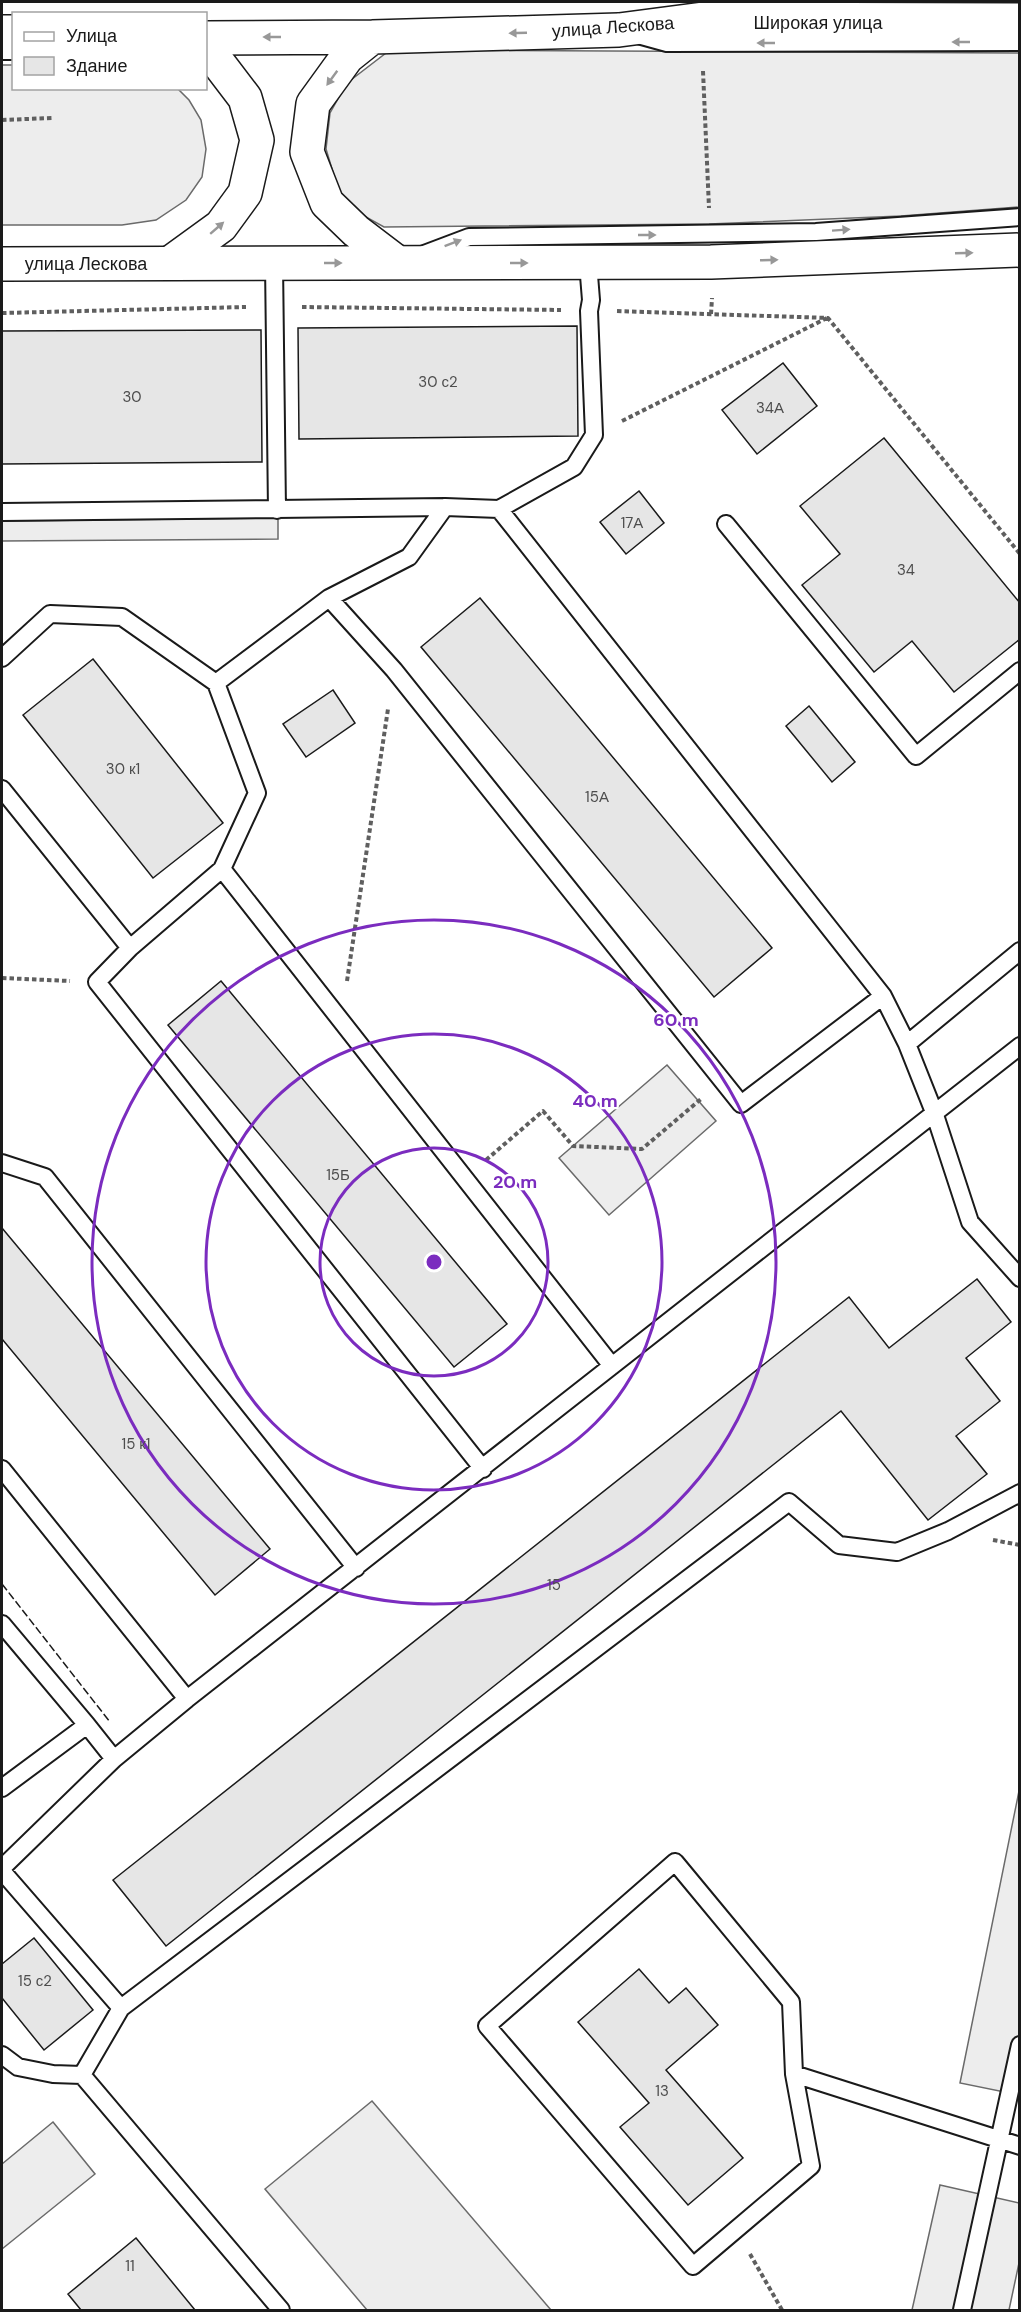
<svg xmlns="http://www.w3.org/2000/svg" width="1021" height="2312" font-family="'DM Sans',sans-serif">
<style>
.built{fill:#ededed;stroke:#6a6a6a;stroke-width:1.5}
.building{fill:#e6e6e6;stroke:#1a1a1a;stroke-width:1.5}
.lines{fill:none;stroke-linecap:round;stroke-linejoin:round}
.service-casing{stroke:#1a1a1a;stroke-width:20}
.minor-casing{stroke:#1a1a1a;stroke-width:36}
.secondary-casing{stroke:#1a1a1a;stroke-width:36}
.path{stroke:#5f5f5f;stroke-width:4;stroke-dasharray:4.5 3;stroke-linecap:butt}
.service{stroke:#fff;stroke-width:16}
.minor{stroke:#fff;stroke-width:33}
.secondary{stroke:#fff;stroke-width:33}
.fence{stroke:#1a1a1a;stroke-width:1.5;stroke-dasharray:8 3;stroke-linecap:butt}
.oneway{fill:#989898}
.ring{fill:none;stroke:#7b2cbf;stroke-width:3}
.labels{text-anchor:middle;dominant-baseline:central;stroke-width:4.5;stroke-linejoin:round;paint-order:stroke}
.number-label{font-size:15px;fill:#4d4d4d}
.street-label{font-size:18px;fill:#1a1a1a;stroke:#fff}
.centre{fill:#7b2cbf;stroke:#fff;stroke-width:3}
.ring-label{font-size:18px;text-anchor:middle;font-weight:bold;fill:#7b2cbf;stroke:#fff;stroke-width:4.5;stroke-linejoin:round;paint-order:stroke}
</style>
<rect width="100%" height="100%" fill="#fff"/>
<path class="built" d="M 390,50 L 1019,53 L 1019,207 L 901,216 L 709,224 L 384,227 L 355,211 L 338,189 L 326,149 L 330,113 L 347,83 Z
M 2,65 L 13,65 L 14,88 L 178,89 L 189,100 L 201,120 L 206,149 L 202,177 L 186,200 L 156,220 L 122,225 L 2,225 Z
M 278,518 L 278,539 L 2,541 L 2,521 Z
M 667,1065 L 716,1121 L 609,1215 L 559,1158 Z
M 1019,1791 L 1019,2095 L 960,2083 Z
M 372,2101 L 551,2310 L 367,2310 L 265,2189 Z
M 53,2122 L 95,2174 L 2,2249 L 2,2164 Z
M 940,2185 L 1019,2203 L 1019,2263 L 1009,2310 L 912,2310 Z"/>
<path class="building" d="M 577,326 L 578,436 L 299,439 L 298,328 Z
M 261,330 L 262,462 L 2,464 L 2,331 Z
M 783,363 L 817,406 L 757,454 L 722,410 Z
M 884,438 L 1020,603 L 1020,639 L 954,692 L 912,641 L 874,672 L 802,585 L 840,554 L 800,506 Z
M 639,491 L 664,523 L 626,554 L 600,522 Z
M 480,598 L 772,948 L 714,997 L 421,647 Z
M 93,659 L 223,823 L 153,878 L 23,715 Z
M 333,690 L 355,723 L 306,757 L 283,724 Z
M 809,706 L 855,762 L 832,782 L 786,726 Z
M 221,981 L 507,1324 L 454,1367 L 168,1025 Z
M 2,1228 L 270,1549 L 215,1595 L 2,1339 Z
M 977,1279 L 1011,1322 L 966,1358 L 1000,1401 L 956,1436 L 987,1474 L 928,1520 L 841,1411 L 166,1946 L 113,1880 L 849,1297 L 889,1348 Z
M 34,1938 L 93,2010 L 44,2050 L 2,1998 L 2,1964 Z
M 639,1969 L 669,2003 L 686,1988 L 718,2025 L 666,2070 L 743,2158 L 688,2205 L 620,2127 L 649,2103 L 578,2022 Z
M 136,2238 L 195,2310 L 81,2310 L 68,2294 Z"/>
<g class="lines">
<g class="service-casing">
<path id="service" d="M 638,35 L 667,43 L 1020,42
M 2,51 L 14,51
M 424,254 L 469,237 L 816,232 L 1020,217
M 274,263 L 277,510
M 445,507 L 409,557 L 329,598 L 216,683 L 257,793 L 222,869 L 612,1366
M 499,509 L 883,996 L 907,1044 L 934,1112 L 970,1222 L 1020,1278
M 2,512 L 445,507 L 499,509 L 574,467 L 594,435 L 589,311 L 591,300 L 588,263
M 726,524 L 916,756 L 1020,671
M 329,598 L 394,670 L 741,1104 L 883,996
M 2,658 L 50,614 L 122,617 L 216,683
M 2,789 L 130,948 L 222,869
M 130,948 L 97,982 L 483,1469
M 907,1044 L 1020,951
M 2,1163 L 45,1177 L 356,1568
M 2,1469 L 187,1699
M 2,1624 L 87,1725
M 2,1788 L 87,1725 L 114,1759
M 675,1862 L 791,2002 L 794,2074 L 811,2166 L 693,2266 L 487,2026 Z
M 2,1868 L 114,1759 L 187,1699 L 1020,1046
M 2,1871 L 121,2008 L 82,2075
M 121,2008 L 789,1502 L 839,1545 L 897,1552 L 948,1531 L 1020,1493
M 2,2055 L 18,2067 L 53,2074 L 82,2075 L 281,2310
M 794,2074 L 1020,2146
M 962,2310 L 1020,2045"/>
</g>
<g class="minor-casing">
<path id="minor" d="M 170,263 L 221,226 L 245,193 L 257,140 L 245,98 L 213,56 L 206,53"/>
</g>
<g class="secondary-casing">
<path id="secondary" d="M 2,32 L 14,32
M 372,37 L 347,57 L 313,104 L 307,152 L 327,203 L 356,231 L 398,263
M 206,38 L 372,37 L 619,30 L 703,19 L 1020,20
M 2,264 L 711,262 L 1020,250"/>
</g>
<path class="path" d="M 703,71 L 709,208
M 2,120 L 52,118
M 302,307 L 561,310
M 617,311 L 828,318 L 1020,554
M 2,313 L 246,307
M 711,314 L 712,298
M 622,421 L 827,318
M 2,978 L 70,981
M 347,981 L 388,709
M 486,1160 L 543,1111 L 573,1146 L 642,1149 L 701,1099
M 993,1540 L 1020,1545
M 750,2254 L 782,2310"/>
<use href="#service" class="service"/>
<use href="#minor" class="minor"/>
<use href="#secondary" class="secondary"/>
<path class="fence" d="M 2,1584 L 110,1722"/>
</g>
<defs><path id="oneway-solid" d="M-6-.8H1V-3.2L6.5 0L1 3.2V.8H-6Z" transform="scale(1.5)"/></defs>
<g class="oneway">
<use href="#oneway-solid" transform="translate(518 33) rotate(178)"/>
<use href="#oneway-solid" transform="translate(272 37) rotate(180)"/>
<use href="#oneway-solid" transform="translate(961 42) rotate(180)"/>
<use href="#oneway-solid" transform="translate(766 43) rotate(180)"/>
<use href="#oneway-solid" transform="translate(332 78) rotate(126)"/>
<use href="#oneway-solid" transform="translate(217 228) rotate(-41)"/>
<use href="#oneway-solid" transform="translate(841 230) rotate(-4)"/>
<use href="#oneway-solid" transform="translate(647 235)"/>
<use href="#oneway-solid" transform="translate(453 243) rotate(-21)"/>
<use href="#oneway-solid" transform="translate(964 253) rotate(-2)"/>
<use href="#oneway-solid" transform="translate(769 260) rotate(-2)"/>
<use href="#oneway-solid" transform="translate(333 263)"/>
<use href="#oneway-solid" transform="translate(519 263)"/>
</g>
<g class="ring">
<circle cx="434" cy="1262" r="114"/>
<circle cx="434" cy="1262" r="228"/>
<circle cx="434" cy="1262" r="342"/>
</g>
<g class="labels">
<g class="number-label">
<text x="438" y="382">30 с2</text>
<text x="132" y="397">30</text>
<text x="770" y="408">34А</text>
<text x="632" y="523">17А</text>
<text x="906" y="570">34</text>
<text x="123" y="769">30 к1</text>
<text x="597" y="797">15А</text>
<text x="338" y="1175">15Б</text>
<text x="136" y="1444">15 к1</text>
<text x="554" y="1585">15</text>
<text x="35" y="1981">15 с2</text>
<text x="662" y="2091">13</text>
<text x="130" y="2266">11</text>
</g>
<g class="street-label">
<text x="818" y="23">Широкая улица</text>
<text transform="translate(613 27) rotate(-4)">улица Лескова</text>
<text x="86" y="264">улица Лескова</text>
</g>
</g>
<circle cx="434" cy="1262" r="9" class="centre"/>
<g class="ring-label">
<text x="676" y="1026">60 m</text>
<text x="595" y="1107">40 m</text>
<text x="515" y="1188">20 m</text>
</g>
<rect width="1021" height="2312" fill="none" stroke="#1a1a1a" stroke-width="6"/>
<rect x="12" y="12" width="195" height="78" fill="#ffffff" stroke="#a3a3a3" stroke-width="1.5"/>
<rect x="24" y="32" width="30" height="9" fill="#ffffff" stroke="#a3a3a3" stroke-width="1.5"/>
<text x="66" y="42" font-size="18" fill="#1a1a1a">Улица</text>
<rect x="24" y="57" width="30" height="18" fill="#e6e6e6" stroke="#a3a3a3" stroke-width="1.5"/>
<text x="66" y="72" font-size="18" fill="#1a1a1a">Здание</text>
</svg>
